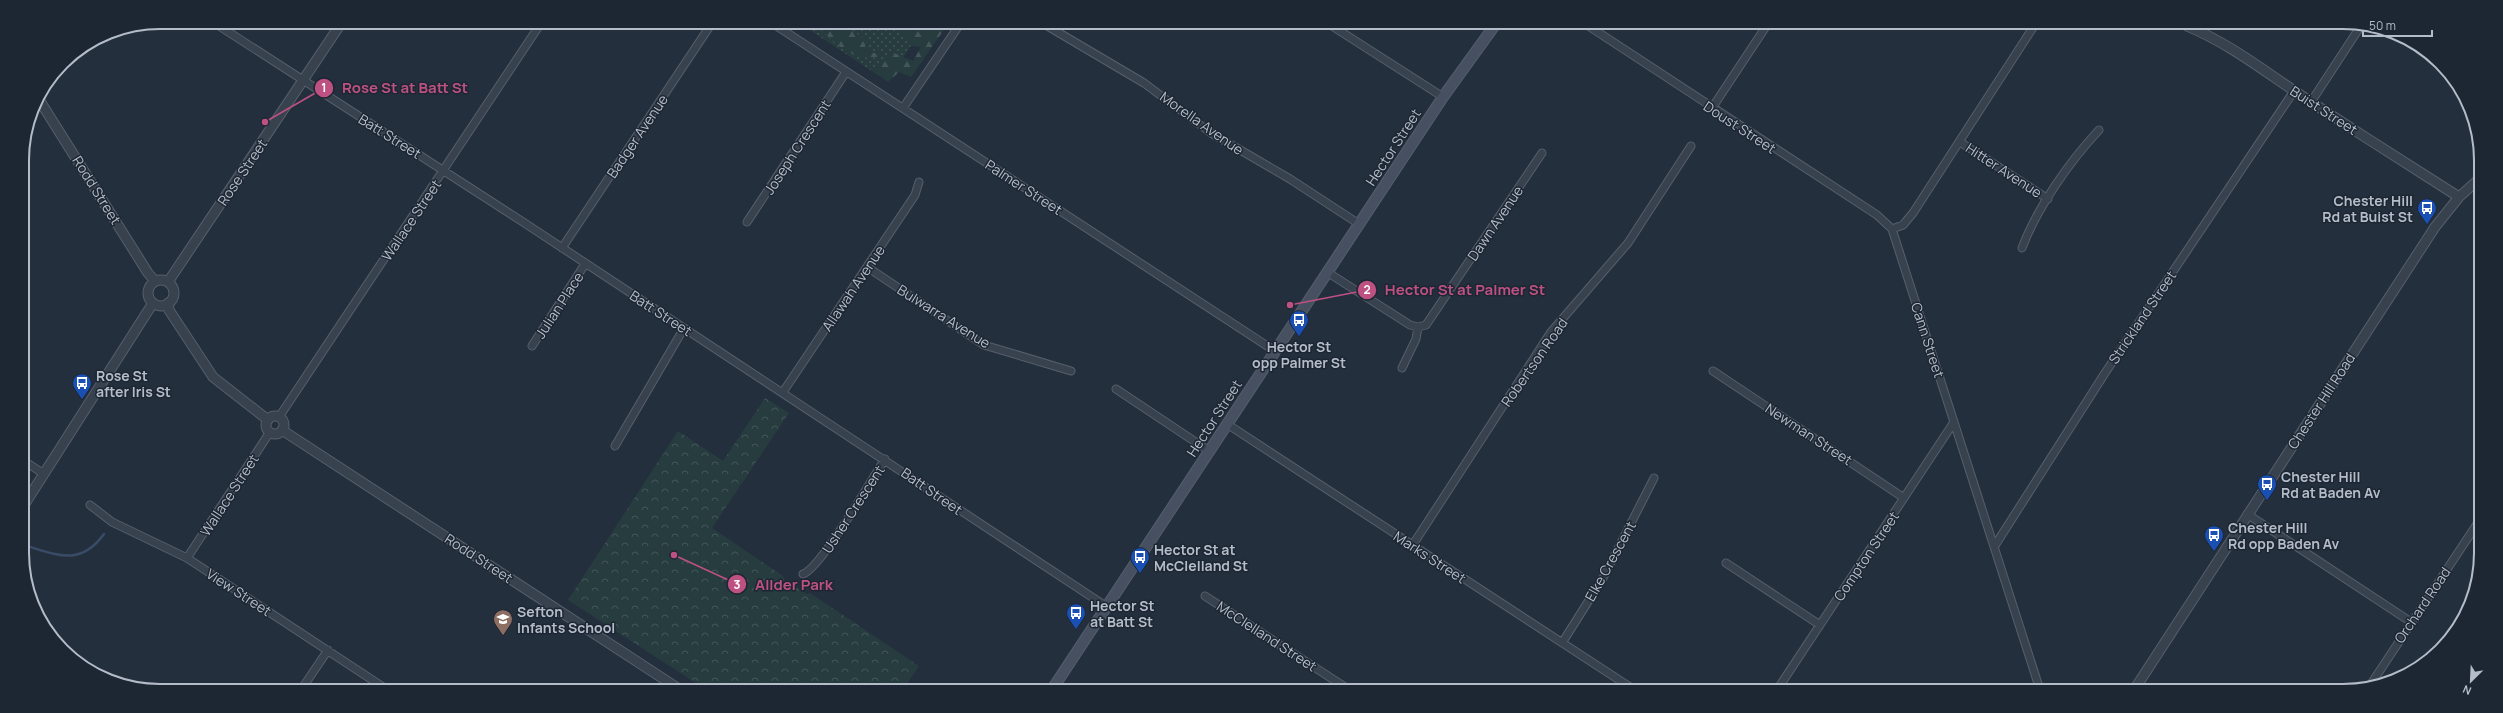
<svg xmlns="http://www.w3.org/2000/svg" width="2503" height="713" font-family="Manrope,sans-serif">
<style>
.grass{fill:url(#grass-dots)}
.forest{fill:url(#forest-firs)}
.park{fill:url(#park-crowns)}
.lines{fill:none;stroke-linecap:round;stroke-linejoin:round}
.stream{stroke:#394c67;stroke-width:2.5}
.minor-casing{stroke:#565f6c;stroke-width:9}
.tertiary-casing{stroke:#565f6c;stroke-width:11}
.secondary-casing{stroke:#565f6c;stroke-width:12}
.minor{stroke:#38414e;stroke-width:7}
.tertiary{stroke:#38414e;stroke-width:9}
.secondary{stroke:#465061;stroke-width:10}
.labels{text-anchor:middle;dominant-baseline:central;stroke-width:3;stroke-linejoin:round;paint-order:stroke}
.street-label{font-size:14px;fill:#b4bcc9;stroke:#1d2633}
.poi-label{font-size:14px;font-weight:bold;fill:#b4bcc9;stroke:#1d2633;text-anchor:start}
.rim{fill:none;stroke:#b4bcc9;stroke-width:2}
.leader{fill:none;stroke:#bd5182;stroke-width:1.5}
.callout-dot{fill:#bd5182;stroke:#1d2633;stroke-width:1.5}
.mark-label{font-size:12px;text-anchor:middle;font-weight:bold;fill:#fff}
.callout-label{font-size:15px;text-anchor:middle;font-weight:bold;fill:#bd5182;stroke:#1d2633;stroke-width:3;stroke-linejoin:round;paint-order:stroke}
</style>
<defs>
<pattern id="grass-dots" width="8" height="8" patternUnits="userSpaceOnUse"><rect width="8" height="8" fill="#263c3f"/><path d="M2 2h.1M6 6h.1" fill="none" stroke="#435659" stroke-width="1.8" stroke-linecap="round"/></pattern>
<pattern id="forest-firs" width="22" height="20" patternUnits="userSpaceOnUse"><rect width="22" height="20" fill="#263c3f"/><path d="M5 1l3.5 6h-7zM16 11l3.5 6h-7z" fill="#435659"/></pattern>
<pattern id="park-crowns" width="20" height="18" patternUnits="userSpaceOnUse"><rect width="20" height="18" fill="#263c3f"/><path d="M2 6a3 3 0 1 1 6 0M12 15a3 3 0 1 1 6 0" fill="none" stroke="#435659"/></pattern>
</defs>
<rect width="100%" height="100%" fill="#242f3e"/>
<path class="grass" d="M 799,23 L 926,24 L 887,81 Z"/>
<path class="forest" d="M 823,23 L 852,23 L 852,30 L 867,41 L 865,47 L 871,53 L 879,53 L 878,57 C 854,61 835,45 820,28 Z
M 905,24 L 917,24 L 928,30 L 932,24 L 948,24 L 911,77 L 899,72 L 888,82 L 875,70 L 894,53 L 913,61 L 921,47 L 913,46 L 899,33 Z"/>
<path class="park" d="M 765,398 L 789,413 L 712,528 L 783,576 L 784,580 L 807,594 L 810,593 L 919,666 L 904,688 L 702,687 L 568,600 L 678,431 L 723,461 Z"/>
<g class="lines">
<path class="stream" d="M 24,545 C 57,555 80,567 104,534"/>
<g class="minor-casing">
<path id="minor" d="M 213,22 L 523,222 L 1107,607
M 772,23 L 1275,351
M 1044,24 L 1144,83 L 1211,133 L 1290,179 L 1359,224
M 1329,24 L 1443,97
M 1587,25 L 1877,215 L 1892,229 L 2040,690
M 2311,102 L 2360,27
M 903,108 L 960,24
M 1712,108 L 1767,25
M 1960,142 L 2048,199
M 747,222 L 846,72
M 1892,229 L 1903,225 L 1913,213 L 2034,26
M 562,248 L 712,23
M 2022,248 C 2037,208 2069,162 2099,130
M 867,267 L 984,345 L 1071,371
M 1327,272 L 1410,325 L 1418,327 L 1426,325 L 1542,153
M 532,346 L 585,264
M 1402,368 L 1416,339 L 1418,327
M 1713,371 L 1904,498
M 1116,389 L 1209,451
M 783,392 L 915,195 L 919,182
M 279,417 L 541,23
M 1227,424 L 1633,689
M 615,446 L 684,328
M 24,461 L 44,474
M 90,505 L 112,522 L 187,558 L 383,687
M 2247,514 L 2411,622
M 1412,546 L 1551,332 L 1628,243 L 1691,146
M 1994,547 L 2105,373 L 2294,91
M 187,558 L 270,432
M 1726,563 L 1820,625
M 803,574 C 821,568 871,480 885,459
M 1205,596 L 1348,689
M 1562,643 L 1603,578 L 1654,478
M 303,687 L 328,650
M 2369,687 L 2477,524
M 1777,690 L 1954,422"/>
</g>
<g class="tertiary-casing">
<path id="tertiary" d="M 2187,26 C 2233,45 2269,75 2311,102 C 2360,134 2410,166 2459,197
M 38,98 L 148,273 L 155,281
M148 293a13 13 0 1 1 26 0a13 13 0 1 1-26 0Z
M 168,282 L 342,22
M 168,303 L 169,310 L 213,377 L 268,420
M266 425a9 9 0 1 1 18 0a9 9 0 1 1-18 0Z
M 282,430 L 676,687
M 24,505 L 153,303
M 2134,690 L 2435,227 L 2459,197 L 2478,180"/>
</g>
<g class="secondary-casing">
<path id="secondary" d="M 1053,688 L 1443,97 L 1495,25"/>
</g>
<use href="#minor" class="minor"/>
<use href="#tertiary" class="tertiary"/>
<use href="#secondary" class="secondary"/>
</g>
<defs>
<g id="bus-pin" transform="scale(1)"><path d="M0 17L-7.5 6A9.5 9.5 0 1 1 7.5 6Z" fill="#1a4fb4" stroke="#1d2633"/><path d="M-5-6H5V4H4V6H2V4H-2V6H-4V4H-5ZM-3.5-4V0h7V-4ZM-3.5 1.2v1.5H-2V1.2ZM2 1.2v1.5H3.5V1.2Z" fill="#fff"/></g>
<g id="school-pin" transform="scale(1)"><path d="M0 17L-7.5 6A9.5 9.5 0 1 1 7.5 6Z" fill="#8d6e63" stroke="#1d2633"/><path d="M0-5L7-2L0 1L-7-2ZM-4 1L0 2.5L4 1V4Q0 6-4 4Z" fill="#fff"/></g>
</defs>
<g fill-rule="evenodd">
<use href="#bus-pin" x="2427" y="208"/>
<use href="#bus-pin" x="1299" y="320"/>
<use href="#bus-pin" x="82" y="383"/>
<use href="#bus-pin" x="2267" y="484"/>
<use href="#bus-pin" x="2214" y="535"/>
<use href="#bus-pin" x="1140" y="557"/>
<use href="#bus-pin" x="1076" y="613"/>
<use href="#school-pin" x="503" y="619"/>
</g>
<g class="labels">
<g class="street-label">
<text transform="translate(2324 110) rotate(33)">Buist Street</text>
<text transform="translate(1202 123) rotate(35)">Morella Avenue</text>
<text transform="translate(1740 127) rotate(33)">Doust Street</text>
<text transform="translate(390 136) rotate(32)">Batt Street</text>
<text transform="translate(637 136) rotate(-56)">Badger Avenue</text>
<text transform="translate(797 147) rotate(-57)">Joseph Crescent</text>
<text transform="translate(1393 147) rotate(-57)">Hector Street</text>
<text transform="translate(2004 170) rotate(33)">Hitter Avenue</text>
<text transform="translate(242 172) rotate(-56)">Rose Street</text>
<text transform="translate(1024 187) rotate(33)">Palmer Street</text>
<text transform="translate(97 190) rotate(58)">Rodd Street</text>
<text transform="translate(411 220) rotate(-56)">Wallace Street</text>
<text transform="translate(1495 223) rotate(-56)">Dawn Avenue</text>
<text transform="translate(853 288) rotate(-56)">Allawah Avenue</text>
<text transform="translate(559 305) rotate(-57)">Julian Place</text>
<text transform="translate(661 313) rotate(33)">Batt Street</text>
<text transform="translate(944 316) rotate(32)">Bulwarra Avenue</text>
<text transform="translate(2142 317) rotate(-56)">Strickland Street</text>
<text transform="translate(1928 340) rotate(72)">Cann Street</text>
<text transform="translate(1534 362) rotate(-55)">Robertson Road</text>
<text transform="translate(2321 401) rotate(-57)">Chester Hill Road</text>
<text transform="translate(1214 418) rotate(-57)">Hector Street</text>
<text transform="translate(1809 434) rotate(33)">Newman Street</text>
<text transform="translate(932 491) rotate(35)">Batt Street</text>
<text transform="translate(229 495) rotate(-57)">Wallace Street</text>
<text transform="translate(853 509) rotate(-57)">Usher Crescent</text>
<text transform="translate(1866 556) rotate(-56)">Compton Street</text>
<text transform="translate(1430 557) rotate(33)">Marks Street</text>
<text transform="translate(479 558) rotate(33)">Rodd Street</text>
<text transform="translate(1610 561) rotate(-61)">Elke Crescent</text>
<text transform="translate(239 592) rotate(33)">View Street</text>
<text transform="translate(2422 605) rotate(-56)">Orchard Road</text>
<text transform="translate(1267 636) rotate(33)">McClelland Street</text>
</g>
<g class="poi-label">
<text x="2413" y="200" text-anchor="end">Chester Hill<tspan x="2413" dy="16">Rd at Buist St</tspan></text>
<text x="1299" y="346" text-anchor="middle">Hector St<tspan x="1299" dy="16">opp Palmer St</tspan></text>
<text x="96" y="375">Rose St<tspan x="96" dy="16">after Iris St</tspan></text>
<text x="2281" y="476">Chester Hill<tspan x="2281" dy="16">Rd at Baden Av</tspan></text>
<text x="2228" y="527">Chester Hill<tspan x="2228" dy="16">Rd opp Baden Av</tspan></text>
<text x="1154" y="549">Hector St at<tspan x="1154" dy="16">McClelland St</tspan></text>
<text x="1090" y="605">Hector St<tspan x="1090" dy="16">at Batt St</tspan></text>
<text x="517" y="611">Sefton<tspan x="517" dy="16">Infants School</tspan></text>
</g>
</g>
<path d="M0 0H2503V713H0ZM160 29H2343A131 131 0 0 1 2474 160V553A131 131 0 0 1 2343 684H160A131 131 0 0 1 29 553V160A131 131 0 0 1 160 29Z" fill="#1d2633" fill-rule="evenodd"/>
<path class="rim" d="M160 29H2343A131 131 0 0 1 2474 160V553A131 131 0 0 1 2343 684H160A131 131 0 0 1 29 553V160A131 131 0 0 1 160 29Z"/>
<path class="leader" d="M265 122L324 88M1290 305L1367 290M674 555L737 584"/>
<g class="callout-dot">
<circle cx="265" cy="122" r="4"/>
<circle cx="1290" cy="305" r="4"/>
<circle cx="674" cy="555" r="4"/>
<circle cx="324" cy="88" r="10"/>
<circle cx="1367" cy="290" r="10"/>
<circle cx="737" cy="584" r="10"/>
</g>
<g class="mark-label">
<text x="324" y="92">1</text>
<text x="1367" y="294">2</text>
<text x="737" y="589">3</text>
</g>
<g class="callout-label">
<text x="405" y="93">Rose St at Batt St</text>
<text x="1465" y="295">Hector St at Palmer St</text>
<text x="794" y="590">Allder Park</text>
</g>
<g transform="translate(2471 681) rotate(204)" stroke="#1d2633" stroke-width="3" paint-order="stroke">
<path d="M0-3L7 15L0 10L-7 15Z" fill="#b4bcc9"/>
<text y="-6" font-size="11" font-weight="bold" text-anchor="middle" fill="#b4bcc9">N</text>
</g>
<path d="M2363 30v6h69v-6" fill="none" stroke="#b4bcc9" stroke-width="2"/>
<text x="2369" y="30" font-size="12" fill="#b4bcc9" stroke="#1d2633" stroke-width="3" paint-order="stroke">50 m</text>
</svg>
